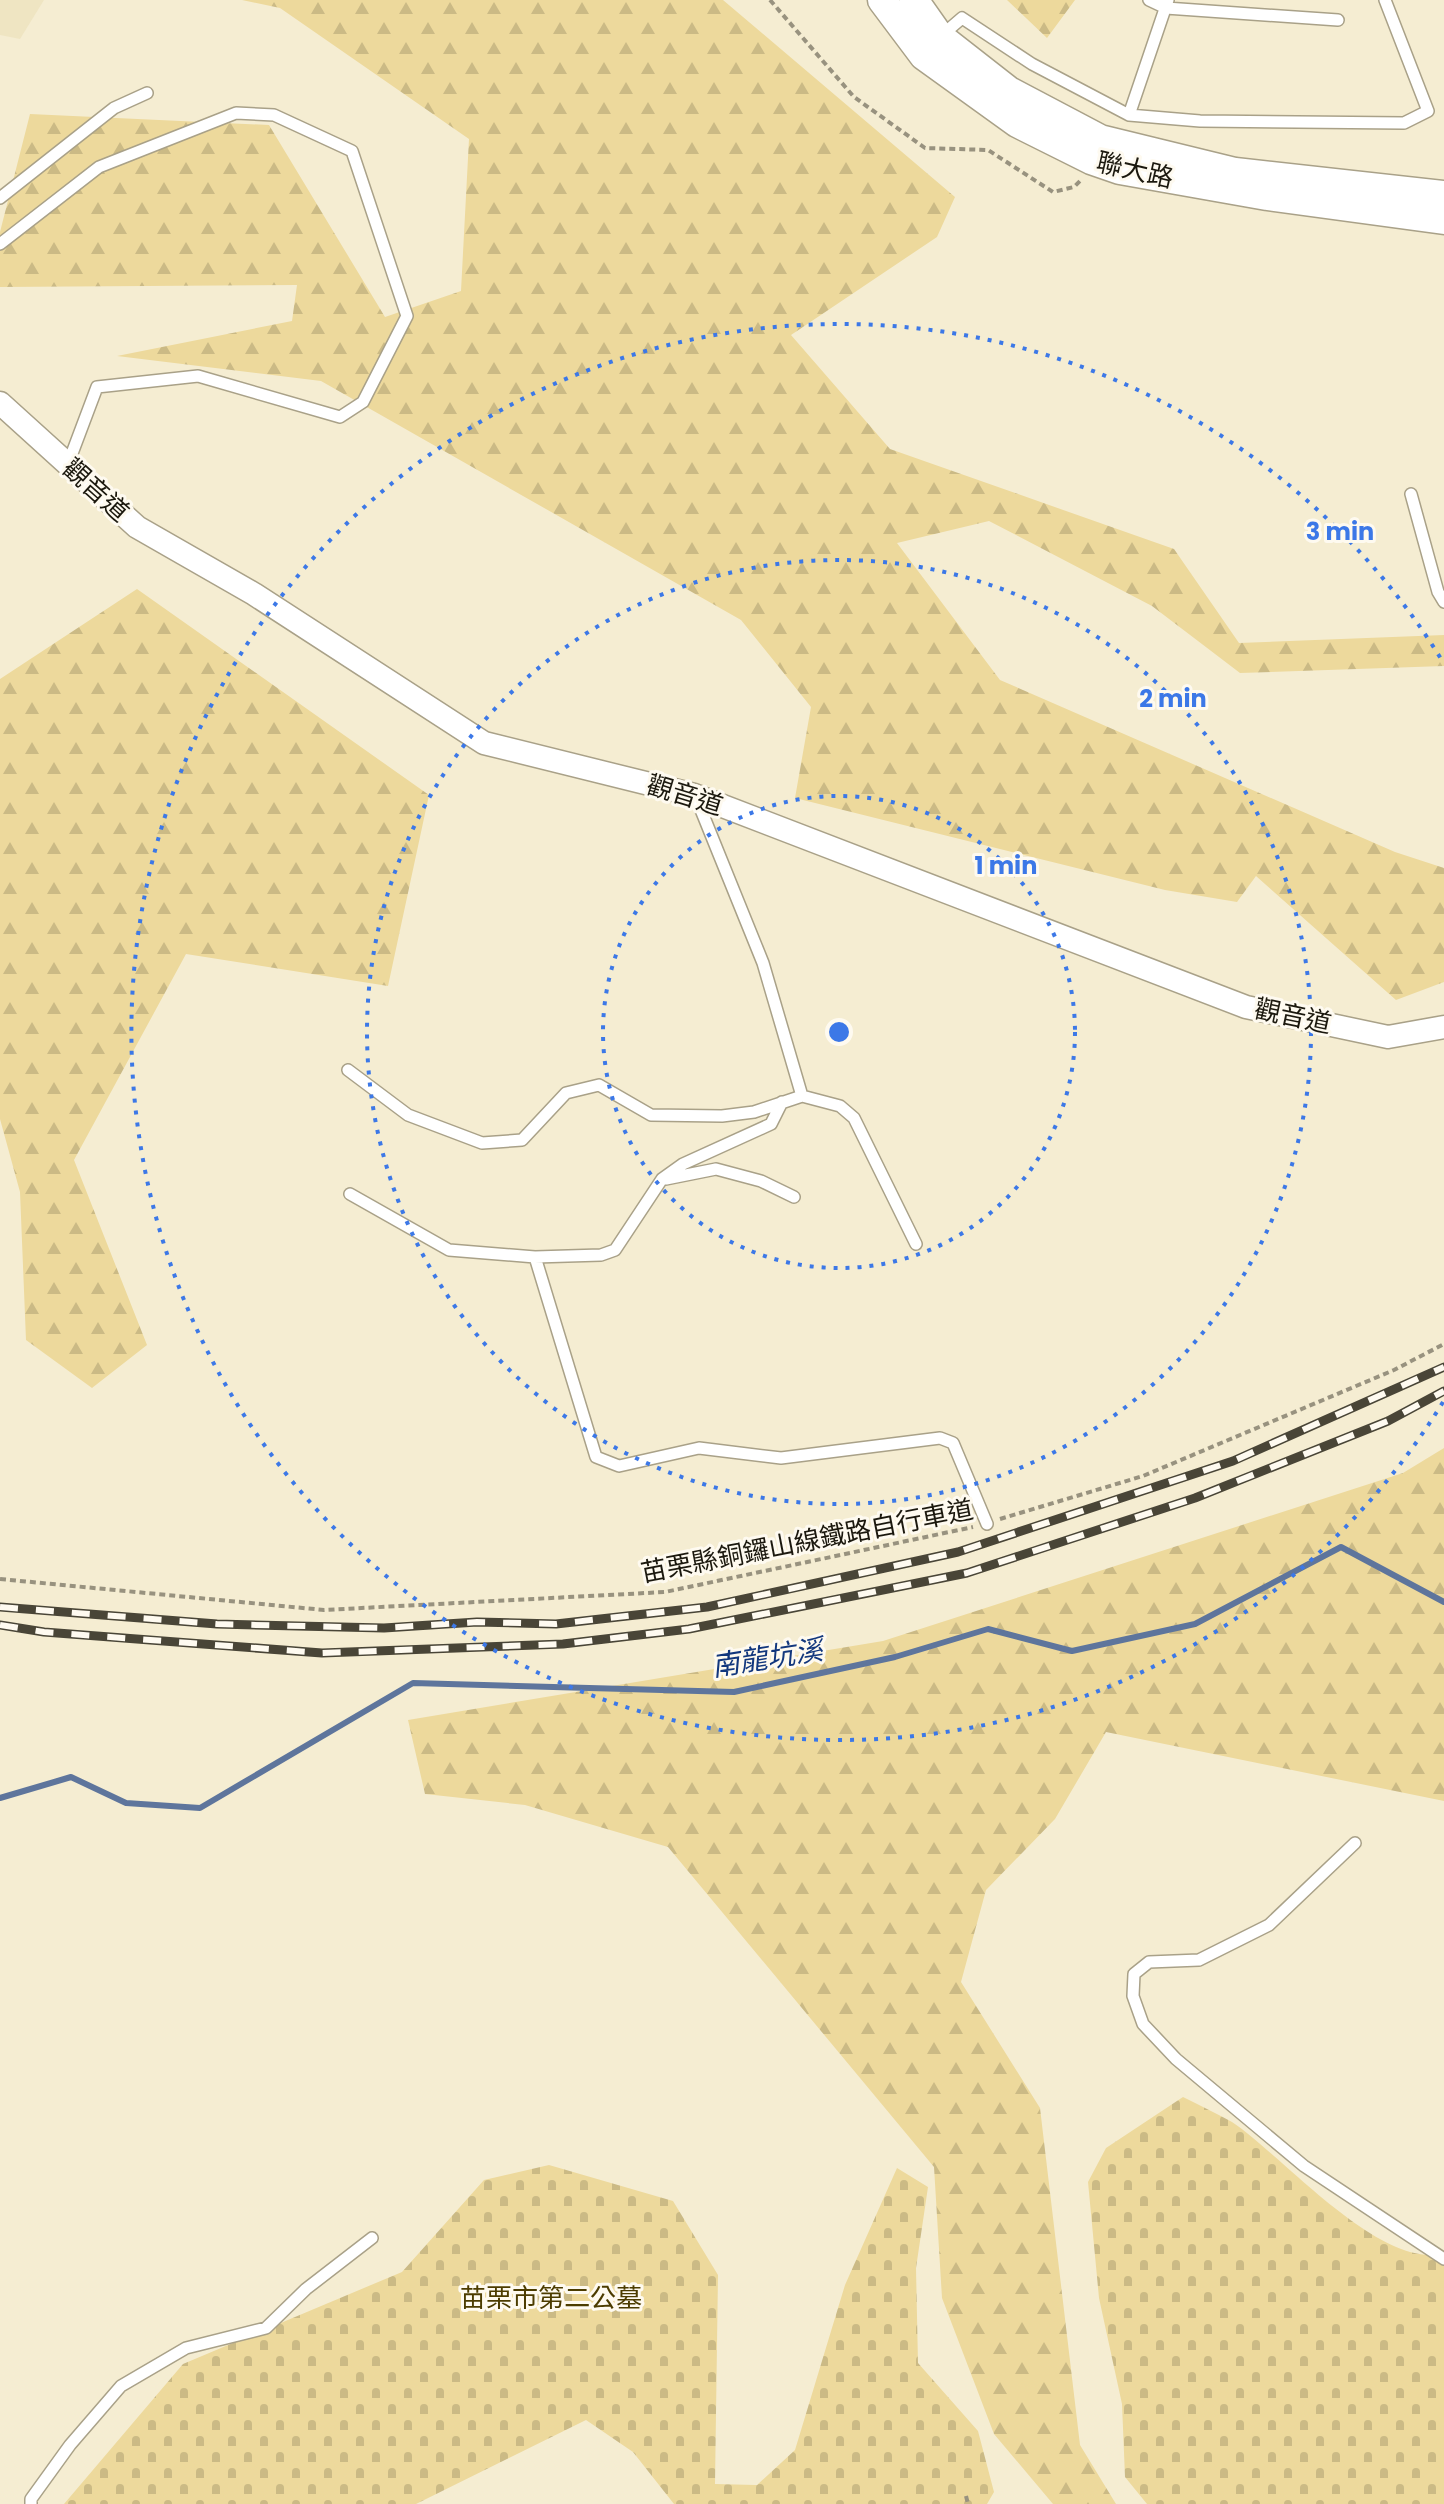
<svg xmlns="http://www.w3.org/2000/svg" width="1444" height="2504" font-family="Poppins,'Noto Sans TC',sans-serif">
<style>
.built{fill:#efe5c2}
.forest{fill:url(#forest-firs)}
.cemetery{fill:url(#cemetery-stones)}
.lines{fill:none;stroke-linecap:round;stroke-linejoin:round}
.stream{stroke:#5e759c;stroke-width:6}
.service-casing{stroke:#a9a188;stroke-width:14}
.minor-casing{stroke:#a9a188;stroke-width:25}
.tertiary-casing{stroke:#a9a188;stroke-width:31}
.path{stroke:#98927f;stroke-width:4;stroke-dasharray:6 4;stroke-linecap:butt}
.service{stroke:#fff;stroke-width:11}
.minor{stroke:#fff;stroke-width:22}
.tertiary{stroke:#fff;stroke-width:28}
.rail-casing{stroke:#494537;stroke-width:9}
.rail{stroke:#fefaf0;stroke-width:6;stroke-dasharray:18;stroke-linecap:butt}
.ring{fill:none;stroke:#3c78e7;stroke-width:4;stroke-dasharray:4 8}
.labels{text-anchor:middle;dominant-baseline:central;stroke-width:6;stroke-linejoin:round;paint-order:stroke}
.street-label{font-size:26px;fill:#1b180e;stroke:#fefaf0}
.park-label{font-size:26px;fill:#4c3c00;stroke:#fefaf0}
.water-label{font-size:28px;font-style:italic;fill:#12377d;stroke:#fefaf0}
.centre{fill:#3c78e7;stroke:#fefaf0;stroke-width:4}
.ring-label{font-size:24px;text-anchor:middle;font-weight:bold;fill:#3c78e7;stroke:#fefaf0;stroke-width:6;stroke-linejoin:round;paint-order:stroke}
</style>
<defs>
<pattern id="forest-firs" width="22" height="20" patternUnits="userSpaceOnUse" patternTransform="scale(2)"><rect width="22" height="20" fill="#edd99c"/><path d="M5 1l3.5 6h-7zM16 11l3.5 6h-7z" fill="#cbba85"/></pattern>
<pattern id="cemetery-stones" width="16" height="16" patternUnits="userSpaceOnUse" patternTransform="scale(2)"><rect width="16" height="16" fill="#edd99c"/><path d="M2 7V4a2 2 0 0 1 4 0v3zM10 15v-3a2 2 0 0 1 4 0v3z" fill="#cbba85"/></pattern>
</defs>
<rect width="100%" height="100%" fill="#f5edd2"/>
<path class="built" d="M 0,0 L 44,0 L 20,39 L 0,35 Z"/>
<path class="forest" d="M 242,0 L 723,0 L 955,197 L 937,237 L 791,335 L 890,449 L 1174,549 L 1239,643 L 1444,635 L 1444,666 L 1240,673 L 1152,606 L 989,521 L 897,543 L 1000,680 L 1395,852 L 1444,868 L 1444,982 L 1396,1000 L 1256,876 L 1237,902 L 1165,890 L 795,798 L 811,707 L 741,620 L 321,381 L 117,356 L 292,321 L 297,285 L 0,287 L 0,232 L 30,114 L 269,125 L 385,317 L 461,291 L 469,139 L 280,8 Z
M 1007,0 L 1075,0 L 1047,38 Z
M 137,589 L 429,795 L 388,986 L 186,954 L 74,1160 L 147,1345 L 92,1388 L 26,1340 L 20,1192 L 0,1119 L 0,679 Z
M 1444,1448 L 1444,1801 L 1106,1732 L 1055,1819 L 986,1890 L 961,1982 L 1040,2108 L 1080,2445 L 1116,2504 L 1053,2504 L 994,2434 L 942,2298 L 934,2167 L 668,1847 L 525,1805 L 425,1794 L 408,1720 L 883,1641 L 1403,1473 Z"/>
<path class="cemetery" d="M 1183,2097 C 1199,2105 1216,2113 1232,2122 C 1283,2156 1381,2271 1444,2253 L 1444,2504 L 1147,2504 L 1125,2477 L 1122,2404 L 1099,2298 L 1088,2182 L 1106,2148 Z
M 549,2165 L 673,2201 L 718,2275 L 715,2484 L 757,2485 L 795,2450 L 845,2285 L 897,2168 L 928,2187 L 916,2268 L 918,2363 L 978,2431 L 994,2492 L 987,2504 L 674,2504 L 633,2452 L 586,2420 L 416,2504 L 64,2504 L 183,2364 L 402,2272 L 484,2180 Z"/>
<g class="lines">
<path class="stream" d="M 0,1798 L 71,1777 L 126,1803 L 200,1808 L 413,1683 L 734,1692 L 895,1657 L 988,1629 L 1072,1651 L 1195,1624 L 1341,1547 L 1444,1602"/>
<g class="service-casing">
<path id="service" d="M 1149,0 L 1166,8 L 1338,20
M 941,36 L 962,18 L 1032,64 L 1129,115 L 1200,121 L 1404,123 L 1428,111 L 1385,0
M 1129,115 L 1168,0
M 0,198 L 114,108 L 147,93
M 0,244 L 99,167 L 236,113 L 274,115 L 352,151 L 407,316 L 363,402 L 340,417 L 198,376 L 97,387 L 68,464
M 1411,494 L 1438,592 L 1444,602
M 695,795 L 763,963 L 802,1096
M 348,1070 L 408,1115 L 482,1143 L 522,1140 L 566,1093 L 599,1085 L 651,1115 L 722,1116 L 754,1112 L 802,1096 L 840,1106 L 854,1118 L 916,1244
M 666,1179 L 716,1169 L 761,1181 L 794,1197
M 350,1194 L 449,1250 L 535,1257 L 601,1255 L 615,1250 L 662,1179 L 683,1164 L 771,1124 L 782,1102
M 535,1257 L 596,1457 L 619,1466 L 699,1448 L 781,1458 L 940,1438 L 953,1443 L 987,1524
M 1355,1843 L 1269,1925 L 1199,1960 L 1149,1962 L 1134,1974 L 1133,1996 L 1143,2024 L 1176,2059 L 1304,2166 L 1444,2259
M 31,2504 L 31,2499 L 70,2445 L 121,2386 L 186,2348 L 266,2328 L 306,2289 L 372,2238"/>
</g>
<g class="minor-casing">
<path id="minor" d="M 0,403 L 137,527 L 254,594 L 484,743 L 694,795 L 1246,1007 L 1388,1037 L 1444,1027"/>
</g>
<g class="tertiary-casing">
<path id="tertiary" d="M 882,0 L 924,56 L 1017,123 L 1091,160 L 1120,170 L 1267,196 L 1444,220
M 914,0 L 940,37 L 1009,91 L 1100,139 L 1235,172 L 1444,195"/>
</g>
<path class="path" d="M 770,0 L 854,97 L 925,148 L 988,150 L 1053,192 L 1074,187 L 1082,179
M 1000,1519 L 1143,1476 L 1394,1370 L 1444,1344
M 0,1579 L 324,1610 L 665,1592 L 973,1527
M 966,2496 L 968,2504"/>
<use href="#service" class="service"/>
<use href="#minor" class="minor"/>
<use href="#tertiary" class="tertiary"/>
<g class="rail-casing">
<path id="rail" d="M 0,1607 L 217,1624 L 384,1628 L 477,1622 L 556,1624 L 707,1607 L 958,1552 L 1233,1461 L 1444,1367
M 0,1625 L 44,1632 L 322,1653 L 563,1644 L 689,1629 L 967,1573 L 1195,1498 L 1388,1421 L 1444,1391"/>
</g>
<use href="#rail" class="rail"/>
</g>
<g class="ring">
<circle cx="839" cy="1032" r="236"/>
<circle cx="839" cy="1032" r="472"/>
<path d="M1443 1402A708 708 0 1 1 1443 662"/>
</g>
<g class="labels">
<g class="street-label">
<text transform="translate(1135 170) rotate(13)">聯大路</text>
<text transform="translate(96 490) rotate(42)">觀音道</text>
<text transform="translate(685 795) rotate(17)">觀音道</text>
<text transform="translate(1293 1016) rotate(12)">觀音道</text>
<text transform="translate(807 1541) rotate(-11)">苗栗縣銅鑼山線鐵路自行車道</text>
</g>
<g class="park-label">
<text x="551" y="2298">苗栗市第二公墓</text>
</g>
<g class="water-label">
<text transform="translate(767 1658) rotate(-9)">南龍坑溪</text>
</g>
</g>
<circle cx="839" cy="1032" r="12" class="centre"/>
<g class="ring-label">
<text x="1340" y="540">3 min</text>
<text x="1173" y="707">2 min</text>
<text x="1006" y="874">1 min</text>
</g>
</svg>
